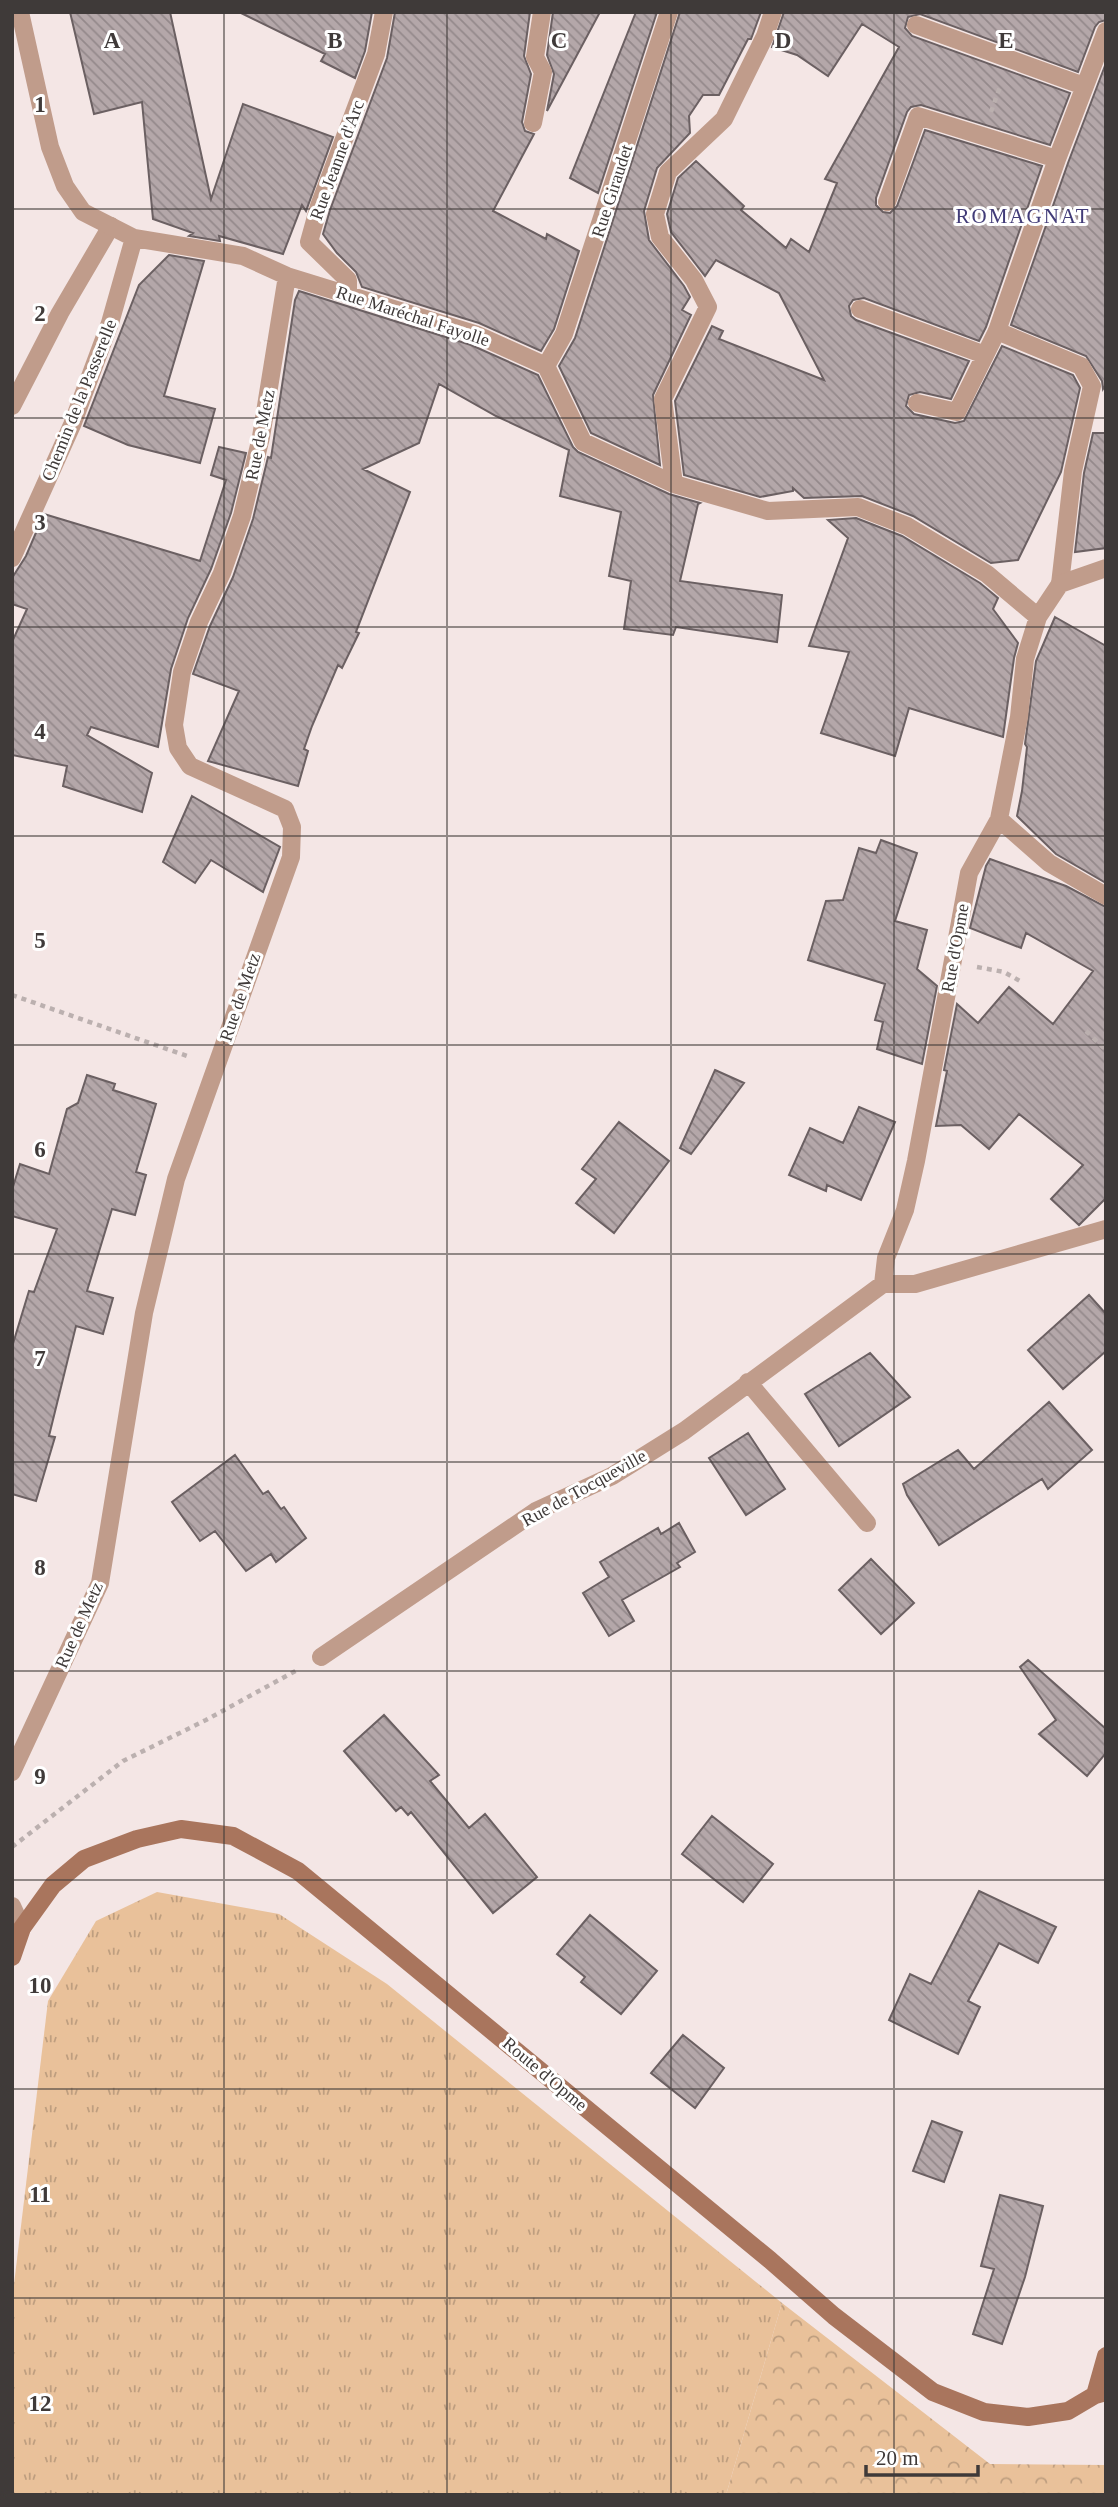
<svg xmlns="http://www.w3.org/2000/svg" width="1118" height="2507" font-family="'Times New Roman',serif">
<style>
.grass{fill:url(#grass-tufts)}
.forest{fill:url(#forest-crowns)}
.building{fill:url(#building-back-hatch);stroke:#6b6062;stroke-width:2}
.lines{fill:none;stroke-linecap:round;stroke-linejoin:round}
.path{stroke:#bbb0af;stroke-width:4.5;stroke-dasharray:5 5;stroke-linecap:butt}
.lane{stroke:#c09c8b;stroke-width:18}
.street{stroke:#c09c8b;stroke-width:18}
.secondary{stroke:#a9755d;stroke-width:18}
.grid{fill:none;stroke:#3f3a39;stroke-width:2;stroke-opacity:0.55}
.labels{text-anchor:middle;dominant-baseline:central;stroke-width:6;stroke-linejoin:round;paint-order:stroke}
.street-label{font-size:18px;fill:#3f3a39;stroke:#fff}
.quarter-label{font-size:21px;letter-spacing:2px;fill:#413b78;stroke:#fff}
.grid-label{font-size:23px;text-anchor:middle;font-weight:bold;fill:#3f3a39;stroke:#fff;stroke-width:6;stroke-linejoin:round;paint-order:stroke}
</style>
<defs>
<pattern id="grass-tufts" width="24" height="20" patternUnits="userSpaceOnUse" patternTransform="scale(1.75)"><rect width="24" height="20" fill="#e9c19a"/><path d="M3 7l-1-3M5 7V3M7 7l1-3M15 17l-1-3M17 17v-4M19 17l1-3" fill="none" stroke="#be9e7f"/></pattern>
<pattern id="forest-crowns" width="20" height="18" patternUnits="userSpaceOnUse" patternTransform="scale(1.75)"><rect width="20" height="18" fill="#e9c19a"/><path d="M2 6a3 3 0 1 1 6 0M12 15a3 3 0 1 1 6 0" fill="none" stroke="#be9e7f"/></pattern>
<pattern id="building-back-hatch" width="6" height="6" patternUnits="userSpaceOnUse" patternTransform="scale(1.75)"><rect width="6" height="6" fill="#b4a7a9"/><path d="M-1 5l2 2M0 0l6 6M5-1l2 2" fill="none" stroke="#94898b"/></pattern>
</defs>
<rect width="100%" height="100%" fill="#f4e6e5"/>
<path class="grass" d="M 157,1892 L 279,1914 L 387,1984 L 782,2303 L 726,2495 L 12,2495 L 12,2301 L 48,2001 L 96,1921 Z"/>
<path class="forest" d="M 782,2303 L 990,2464 L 1106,2465 L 1106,2495 L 726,2495 Z"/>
<path class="building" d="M 70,12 L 170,12 L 211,199 L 243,104 L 333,137 L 306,211 L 302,205 L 283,254 L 219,236 L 220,241 L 189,236 L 193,233 L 153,219 L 142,102 L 94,114 Z
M 239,12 L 372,12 L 365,51 L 355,78 L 321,61 L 325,54 Z
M 395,12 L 530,12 L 524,56 L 531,74 L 522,122 L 525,131 L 534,134 L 493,211 L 546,239 L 547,234 L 579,251 L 554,329 L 541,351 L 479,323 L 362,287 L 356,272 L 337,253 L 323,234 L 330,210 L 387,58 Z
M 553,12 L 600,12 L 547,111 L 554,74 L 547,55 Z
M 636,12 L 657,12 L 598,193 L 570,178 Z
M 680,12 L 761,12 L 751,39 L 748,39 L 719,95 L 703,95 L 689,116 L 690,133 L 657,168 L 644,211 L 649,240 L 684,286 L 690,297 L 682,310 L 691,315 L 653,395 L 660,465 L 591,433 L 559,366 L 575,338 Z
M 784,12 L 1106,12 L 1106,20 L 1099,22 L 1095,27 L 1078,72 L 920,14 L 908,17 L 905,28 L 912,36 L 1070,93 L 1050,145 L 921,105 L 911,107 L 907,112 L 876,198 L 876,205 L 883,212 L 890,213 L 897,206 L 925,130 L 1042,166 L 986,327 L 979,341 L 864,298 L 853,300 L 849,306 L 851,316 L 856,320 L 969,361 L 951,399 L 920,392 L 909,395 L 906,406 L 914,414 L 955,423 L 964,421 L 1002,346 L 1073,375 L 1080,388 L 1061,472 L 1018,560 L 991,563 L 913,516 L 862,496 L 804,498 L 793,488 L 793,491 L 760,497 L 684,475 L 675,401 L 712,326 L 723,331 L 719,339 L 824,380 L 779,293 L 716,260 L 705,276 L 671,232 L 667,214 L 678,178 L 696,161 L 744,206 L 741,210 L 786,248 L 791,239 L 809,252 L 837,183 L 825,179 L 899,47 L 862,24 L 828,76 L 797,55 L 772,47 Z
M 1106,63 L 1106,384 L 1103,389 L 1102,381 L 1086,356 L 1011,325 L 1068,163 Z
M 169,255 L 204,261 L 164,396 L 215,409 L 200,463 L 128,445 L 84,426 L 139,285 Z
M 299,291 L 471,345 L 538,375 L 573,447 L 578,452 L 669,494 L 700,503 L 698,504 L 680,581 L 782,595 L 777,642 L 676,627 L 673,635 L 624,629 L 631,581 L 609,576 L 621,512 L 560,496 L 569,450 L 496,416 L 439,384 L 419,443 L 363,469 L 410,492 L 356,632 L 359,633 L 342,668 L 338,665 L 312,726 L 304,749 L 308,751 L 298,786 L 208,761 L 239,691 L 193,674 L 210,626 L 233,577 L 253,519 L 268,457 L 271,458 L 295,300 Z
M 1093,433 L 1106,433 L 1106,548 L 1075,552 L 1084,473 Z
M 219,447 L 246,453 L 231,513 L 211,569 L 188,618 L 171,669 L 158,747 L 91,727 L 87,735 L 152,773 L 142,812 L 63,786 L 67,766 L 12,755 L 12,642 L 27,609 L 12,604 L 12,578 L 26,556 L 44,514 L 200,561 L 226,480 L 211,475 Z
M 856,518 L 902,536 L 980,583 L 998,598 L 993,609 L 1018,643 L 1014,658 L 1003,737 L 909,708 L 895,756 L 821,733 L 849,652 L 809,646 L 848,538 L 828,520 Z
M 1055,617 L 1106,646 L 1106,883 L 1056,854 L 1017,816 L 1022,791 L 1027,747 L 1025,744 L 1036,661 Z
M 192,796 L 280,847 L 263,892 L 211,860 L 195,883 L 163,862 Z
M 881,840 L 917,853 L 895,921 L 927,930 L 917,969 L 937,986 L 922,1064 L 877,1049 L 883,1022 L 875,1020 L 885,984 L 808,960 L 826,901 L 843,900 L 859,848 L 876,853 Z
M 990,859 L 1066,886 L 1106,907 L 1106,1198 L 1079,1225 L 1051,1199 L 1083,1165 L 1019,1114 L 989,1149 L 961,1125 L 936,1126 L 947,1071 L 944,1070 L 957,1004 L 978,1023 L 1009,987 L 1053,1024 L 1093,971 L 1026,933 L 1021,948 L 970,928 L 986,866 Z
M 715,1070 L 744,1083 L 691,1154 L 680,1148 Z
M 87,1075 L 115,1084 L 113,1090 L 156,1104 L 136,1172 L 146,1175 L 135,1215 L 112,1209 L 87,1291 L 113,1298 L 103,1334 L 76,1326 L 49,1436 L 55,1437 L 36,1501 L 12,1494 L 12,1347 L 29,1291 L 34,1292 L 57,1229 L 12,1216 L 12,1190 L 20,1164 L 49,1174 L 67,1109 L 78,1103 Z
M 859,1107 L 895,1122 L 861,1200 L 827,1185 L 826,1191 L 789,1175 L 810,1128 L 843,1143 Z
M 619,1122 L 669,1161 L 614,1233 L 576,1203 L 596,1179 L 582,1169 Z
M 1089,1295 L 1106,1314 L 1106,1351 L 1063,1389 L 1028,1350 Z
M 870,1353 L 910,1397 L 839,1446 L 805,1394 Z
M 1049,1402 L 1092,1450 L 1048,1489 L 1042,1479 L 939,1545 L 907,1495 L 903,1484 L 958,1450 L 974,1469 Z
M 748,1433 L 785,1489 L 746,1515 L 709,1458 Z
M 235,1455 L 263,1494 L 268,1491 L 281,1509 L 284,1507 L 306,1538 L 276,1562 L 271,1554 L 246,1571 L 215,1531 L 200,1541 L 172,1502 Z
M 679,1523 L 695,1552 L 677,1563 L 680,1567 L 622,1600 L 634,1621 L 609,1636 L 583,1593 L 609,1577 L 600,1562 L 658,1528 L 661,1534 Z
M 871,1559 L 914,1603 L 881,1634 L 839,1590 Z
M 1028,1660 L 1106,1729 L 1106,1753 L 1087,1776 L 1039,1734 L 1056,1720 L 1020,1667 Z
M 384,1715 L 439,1775 L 430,1781 L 469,1828 L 485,1814 L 537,1877 L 493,1913 L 411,1812 L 408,1815 L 401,1807 L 396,1811 L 344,1751 Z
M 712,1816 L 773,1864 L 743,1902 L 682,1854 Z
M 979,1891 L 1056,1927 L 1038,1963 L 999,1943 L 968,2001 L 980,2007 L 958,2054 L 889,2020 L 910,1974 L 931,1984 Z
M 590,1915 L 657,1971 L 621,2014 L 581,1982 L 585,1977 L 557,1954 Z
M 683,2035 L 724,2068 L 695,2108 L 651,2073 Z
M 932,2121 L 962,2132 L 944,2182 L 913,2171 Z
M 1000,2195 L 1043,2206 L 1025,2277 L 1002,2344 L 973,2334 L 994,2269 L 981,2266 Z"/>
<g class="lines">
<path class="path" d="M 991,112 L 1001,84
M 977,967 L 1004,972 L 1020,981
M 12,995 L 190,1057
M 1086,1031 L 1106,1050
M 12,1847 L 123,1761 L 206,1720 L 299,1669"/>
<path class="lane" d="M 997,331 L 1081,366 L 1092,386 L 1073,471 L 1060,584
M 546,366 L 564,334 L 669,12
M 12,406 L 60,313 L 111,226"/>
<path class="street" d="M 20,12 L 50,147 L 65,186 L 83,212 L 134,238 L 243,256 L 287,276 L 475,334 L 546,366 L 583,442 L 674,484 L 768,511 L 858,507 L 907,526 L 987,574 L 1038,617
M 916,25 L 1084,86
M 533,123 L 543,72 L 535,57 L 542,12
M 887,202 L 918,116 L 1057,159
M 348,294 L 348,280 L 309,242 L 319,206 L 376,54 L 384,12
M 860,309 L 985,355
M 917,403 L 957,412 L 997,331 L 1057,159 L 1106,31
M 674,484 L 663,399 L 708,307 L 694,280 L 660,237 L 655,214 L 668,172 L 724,119 L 765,36 L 773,12
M 12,558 L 72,425 L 110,323 L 134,238
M 999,819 L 1049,863 L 1106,896
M 883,1284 L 886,1258 L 905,1210 L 916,1161 L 969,873 L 999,819 L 1019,717 L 1025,659 L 1038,617 L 1060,584 L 1106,568
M 748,1382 L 867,1523
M 321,1657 L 536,1511 L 612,1476 L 684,1431 L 883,1284 L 915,1284 L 1106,1229
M 12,1772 L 100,1583 L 144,1313 L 176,1179 L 291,857 L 292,827 L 285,809 L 190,766 L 178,748 L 174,725 L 182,672 L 199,622 L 222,573 L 242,516 L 261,437 L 287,276
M 12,1906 L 22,1928"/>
<path class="secondary" d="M 12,1957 L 22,1928 L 53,1885 L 84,1859 L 137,1839 L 181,1829 L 233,1836 L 298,1871 L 770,2260 L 834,2316 L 933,2392 L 984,2412 L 1028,2417 L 1068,2411 L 1095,2395 L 1106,2392
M 1095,2395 L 1106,2356"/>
</g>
<path class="grid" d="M 224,12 L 224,2495M 447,12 L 447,2495M 671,12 L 671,2495M 894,12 L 894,2495M 12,209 L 1106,209M 12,418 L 1106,418M 12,627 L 1106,627M 12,836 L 1106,836M 12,1045 L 1106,1045M 12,1254 L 1106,1254M 12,1462 L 1106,1462M 12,1671 L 1106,1671M 12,1880 L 1106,1880M 12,2089 L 1106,2089M 12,2298 L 1106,2298"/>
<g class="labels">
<g class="street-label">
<text transform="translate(337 160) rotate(-70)">Rue Jeanne d'Arc</text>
<text transform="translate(612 191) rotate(-72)">Rue Giraudet</text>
<text transform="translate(413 316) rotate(18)">Rue Maréchal Fayolle</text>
<text transform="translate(79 400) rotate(-68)">Chemin de la Passerelle</text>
<text transform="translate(260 435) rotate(-79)">Rue de Metz</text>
<text transform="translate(955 948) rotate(-80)">Rue d'Opme</text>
<text transform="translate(240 997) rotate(-71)">Rue de Metz</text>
<text transform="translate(584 1488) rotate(-29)">Rue de Tocqueville</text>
<text transform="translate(79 1625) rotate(-66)">Rue de Metz</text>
<text transform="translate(545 2074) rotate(40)">Route d'Opme</text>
</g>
<g class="quarter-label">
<text x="1023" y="216">ROMAGNAT</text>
</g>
</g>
<g class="grid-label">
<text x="112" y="48">A</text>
<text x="335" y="48">B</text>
<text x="559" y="48">C</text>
<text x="783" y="48">D</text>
<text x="1006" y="48">E</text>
<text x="40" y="112">1</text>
<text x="40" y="321">2</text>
<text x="40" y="530">3</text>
<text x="40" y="739">4</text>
<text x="40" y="948">5</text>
<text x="40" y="1157">6</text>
<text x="40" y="1366">7</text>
<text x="40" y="1575">8</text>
<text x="40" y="1784">9</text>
<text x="40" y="1993">10</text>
<text x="40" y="2202">11</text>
<text x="40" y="2411">12</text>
</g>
<rect width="1118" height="2507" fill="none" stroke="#3f3a39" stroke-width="28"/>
<path d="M866 2465v10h112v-10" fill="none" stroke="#3f3a39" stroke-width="3.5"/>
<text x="876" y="2465" font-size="21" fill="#3f3a39" stroke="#ffffff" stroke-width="5" paint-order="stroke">20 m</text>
</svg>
